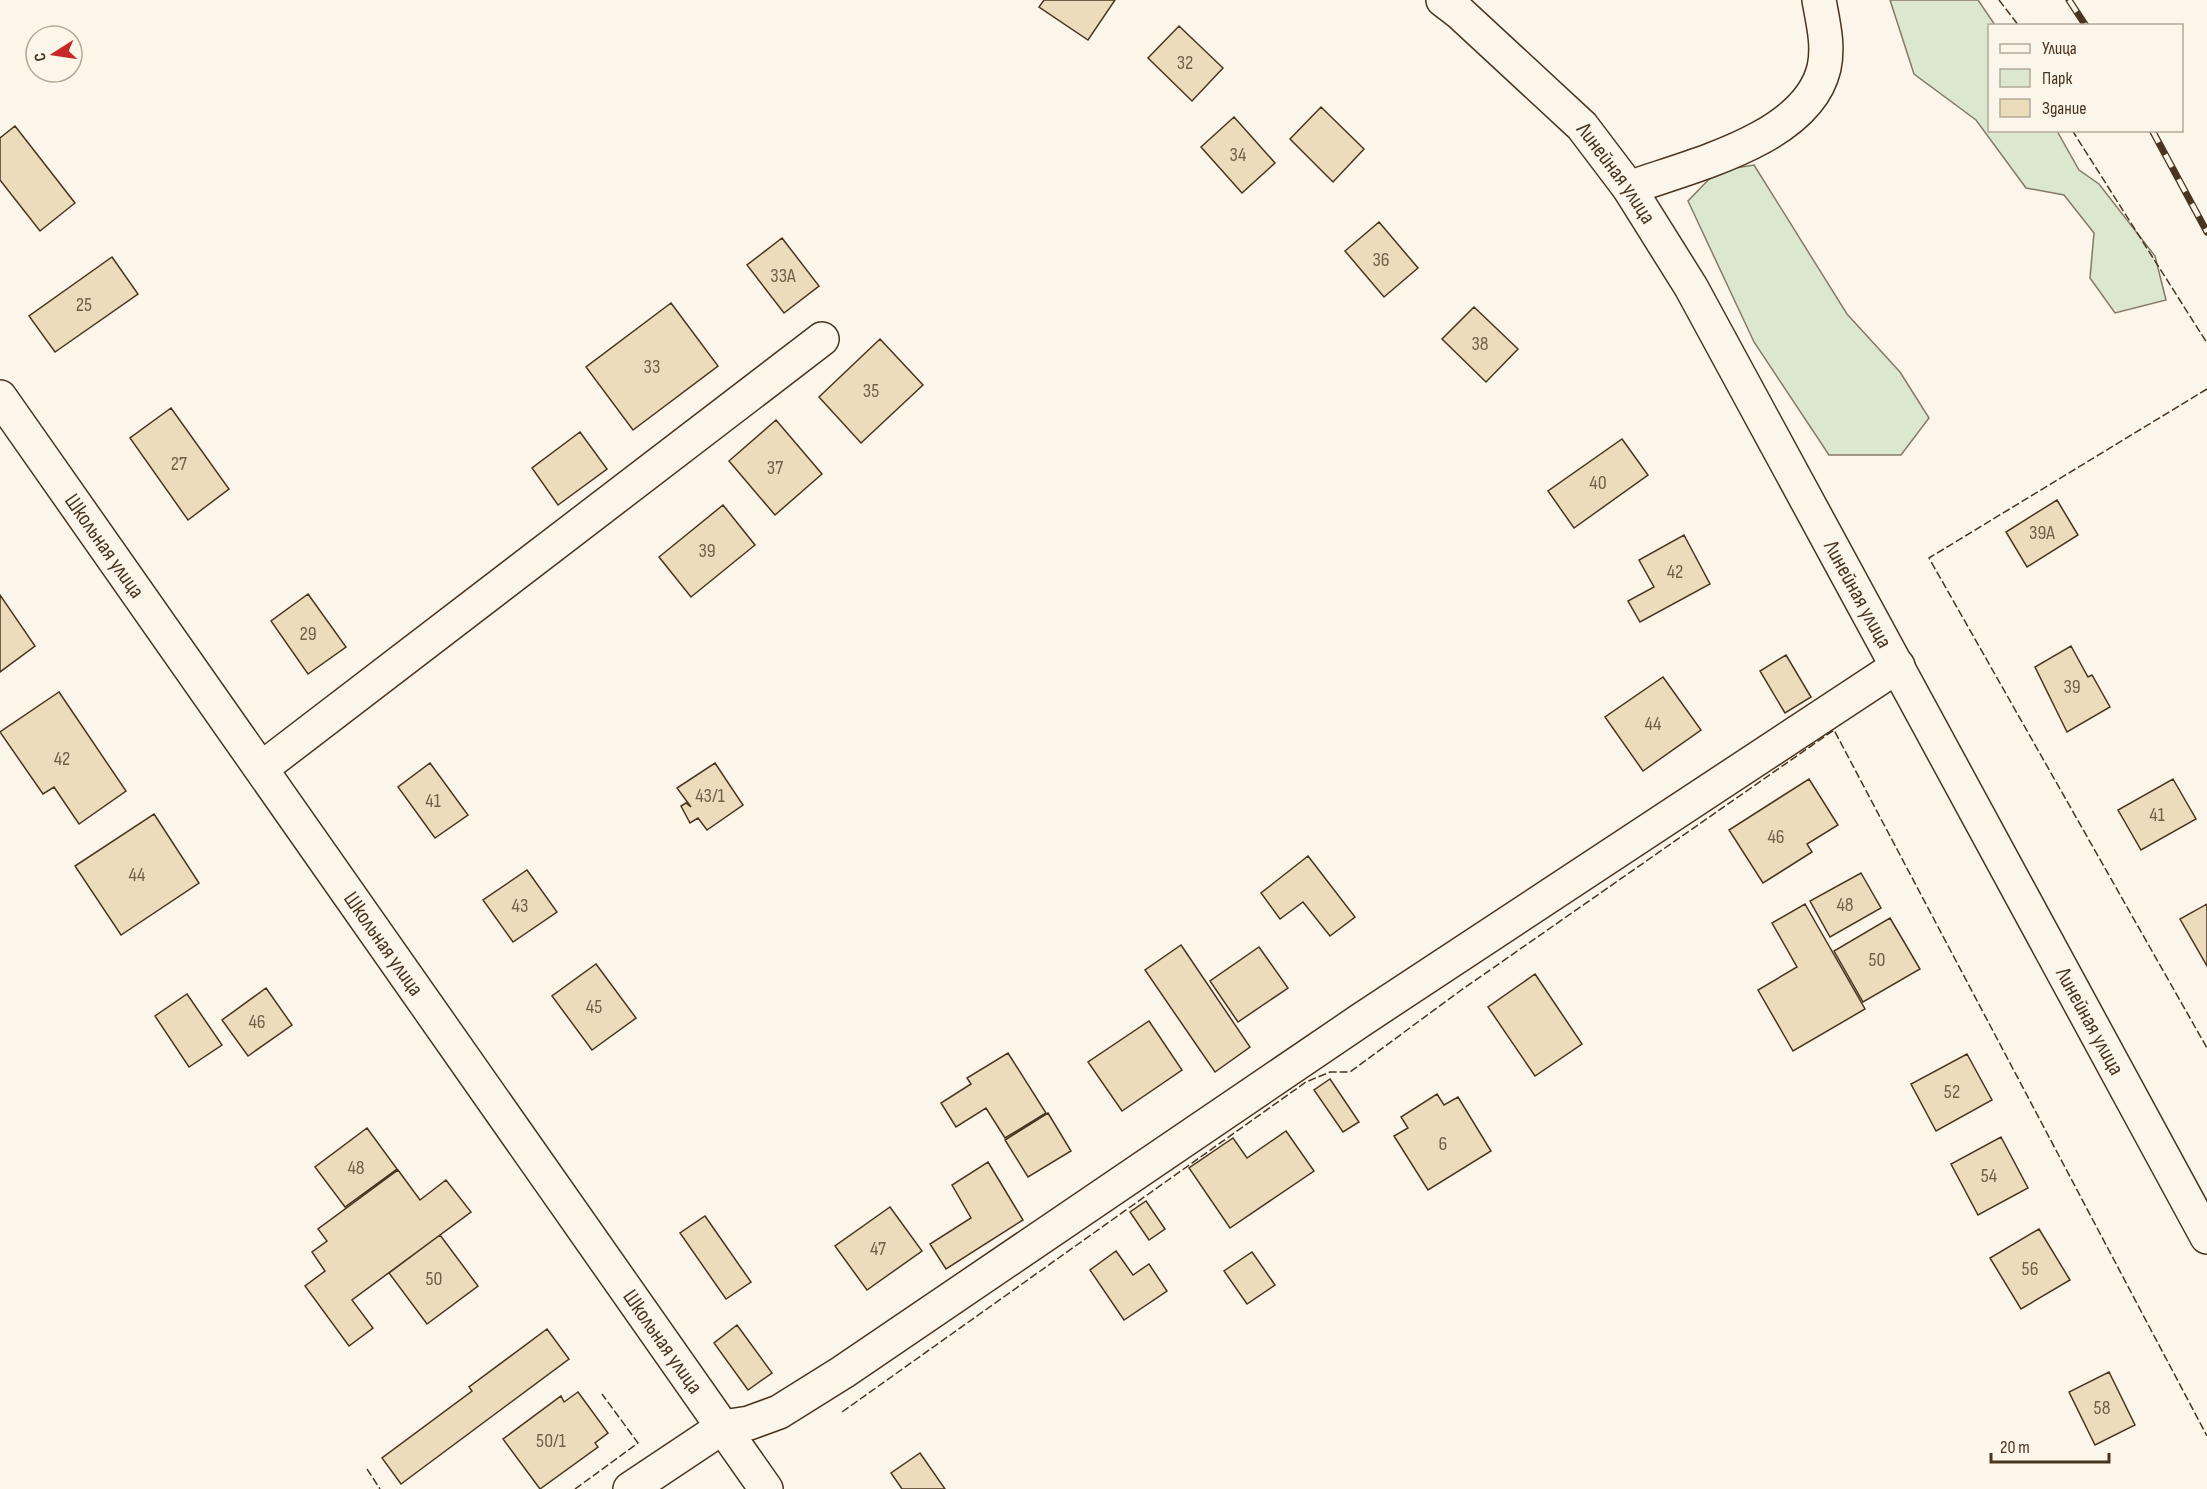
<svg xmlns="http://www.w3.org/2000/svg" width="2207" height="1489" font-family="'Sofia Sans Condensed',sans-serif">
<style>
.green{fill:#dce7d0;stroke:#887966;stroke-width:1.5}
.building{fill:#ecdcbc;stroke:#4a3520;stroke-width:1.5}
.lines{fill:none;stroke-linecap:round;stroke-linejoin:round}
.street-casing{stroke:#4a3520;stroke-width:36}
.secondary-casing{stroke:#4a3520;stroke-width:36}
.street{stroke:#fbf6e9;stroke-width:33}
.secondary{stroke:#fbf6e9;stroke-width:33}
.rail-casing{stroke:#4a3520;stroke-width:7}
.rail{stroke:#fbf6e9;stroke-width:4.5;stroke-dasharray:14;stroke-linecap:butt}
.fence{stroke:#4a3520;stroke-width:1.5;stroke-dasharray:8 3;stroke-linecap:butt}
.labels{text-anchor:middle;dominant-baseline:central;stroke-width:4.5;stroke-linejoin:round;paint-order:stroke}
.number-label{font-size:20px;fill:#725f47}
.street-label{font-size:22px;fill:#4a3520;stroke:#fbf6e9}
</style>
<rect width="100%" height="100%" fill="#fbf6e9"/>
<path class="green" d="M 1890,0 L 1978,0 L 1995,25 L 1990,26 L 1990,130 L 2057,131 L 2079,170 L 2099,184 L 2155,256 L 2166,300 L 2115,313 L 2090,278 L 2094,233 L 2064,195 L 2026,188 L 1976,120 L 1914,74 Z
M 1754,165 L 1847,314 L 1900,372 L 1929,418 L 1901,455 L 1829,455 L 1754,342 L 1688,201 L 1717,171 Z"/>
<path class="building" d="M 1044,0 L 1115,0 L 1088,40 L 1039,7 Z
M 1179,26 L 1223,68 L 1192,101 L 1148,58 Z
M 1321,107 L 1364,149 L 1333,182 L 1290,139 Z
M 1234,117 L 1275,163 L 1242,193 L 1201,147 Z
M 15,126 L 75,203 L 40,231 L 0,180 L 0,138 Z
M 1379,222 L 1418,268 L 1384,297 L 1345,251 Z
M 782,238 L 819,286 L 784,313 L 747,265 Z
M 112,257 L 138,294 L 55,352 L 29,316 Z
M 671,303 L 718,366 L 633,430 L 586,367 Z
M 1474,307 L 1518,349 L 1486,382 L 1442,339 Z
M 880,339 L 923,385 L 861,443 L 819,397 Z
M 171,408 L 229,489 L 188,520 L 130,438 Z
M 776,420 L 822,474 L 775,515 L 729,461 Z
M 580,432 L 607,469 L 558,505 L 532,468 Z
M 1622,439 L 1648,475 L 1574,528 L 1548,491 Z
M 2057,500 L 2078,535 L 2027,567 L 2006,532 Z
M 723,505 L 755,545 L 691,597 L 659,557 Z
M 1684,535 L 1710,584 L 1640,622 L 1628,601 L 1654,587 L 1639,560 Z
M 308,594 L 346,647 L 308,674 L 271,621 Z
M 0,595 L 35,646 L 0,672 Z
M 2071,646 L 2088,677 L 2092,675 L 2110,707 L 2067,732 L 2035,667 Z
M 1786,655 L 1811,697 L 1785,713 L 1760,671 Z
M 1663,677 L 1701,730 L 1643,771 L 1605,717 Z
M 59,692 L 126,791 L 79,824 L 54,787 L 43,794 L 0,732 Z
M 430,763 L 468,815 L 435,838 L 398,787 Z
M 715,763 L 743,805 L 707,830 L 698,818 L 690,823 L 681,806 L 686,803 L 691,807 L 677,788 Z
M 1809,779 L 1838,825 L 1807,844 L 1812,852 L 1763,883 L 1729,830 Z
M 2173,779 L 2196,819 L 2141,850 L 2118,810 Z
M 154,814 L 199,883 L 121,935 L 75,866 Z
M 1308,856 L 1355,917 L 1330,936 L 1303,902 L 1280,919 L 1261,893 Z
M 527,870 L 557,912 L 513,942 L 483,900 Z
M 1861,873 L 1881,908 L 1830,937 L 1810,901 Z
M 1805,904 L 1865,1009 L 1793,1051 L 1758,990 L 1797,967 L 1772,923 Z
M 2207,904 L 2207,966 L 2180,919 Z
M 1890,918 L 1920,969 L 1863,1002 L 1834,951 Z
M 1181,945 L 1250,1047 L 1215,1072 L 1145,970 Z
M 1259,947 L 1288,988 L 1238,1022 L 1210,981 Z
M 596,964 L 636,1018 L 592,1050 L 552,996 Z
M 1535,974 L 1582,1044 L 1535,1076 L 1488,1007 Z
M 266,988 L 292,1025 L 248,1056 L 222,1020 Z
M 187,994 L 222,1045 L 189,1067 L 155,1016 Z
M 1149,1021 L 1182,1070 L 1122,1111 L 1088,1062 Z
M 1008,1053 L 1046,1113 L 1005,1138 L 986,1108 L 956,1127 L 941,1103 L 971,1084 L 967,1078 Z
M 1967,1054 L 1992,1100 L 1936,1131 L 1911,1084 Z
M 1330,1079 L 1359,1122 L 1343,1132 L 1314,1090 Z
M 1437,1094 L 1444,1105 L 1458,1097 L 1491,1151 L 1428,1190 L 1394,1136 L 1408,1128 L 1401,1117 Z
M 1048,1113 L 1071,1151 L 1028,1177 L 1005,1140 Z
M 367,1128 L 397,1169 L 345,1207 L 315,1167 Z
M 1286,1131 L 1314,1171 L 1230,1228 L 1189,1168 L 1233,1138 L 1247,1158 Z
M 2001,1137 L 2028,1188 L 1978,1215 L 1951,1164 Z
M 988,1162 L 1023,1220 L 946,1269 L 930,1244 L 971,1218 L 952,1185 Z
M 398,1170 L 420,1200 L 446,1180 L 471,1212 L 352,1300 L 373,1328 L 349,1346 L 305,1286 L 325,1271 L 312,1252 L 327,1241 L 318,1229 Z
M 1146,1201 L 1165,1229 L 1149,1240 L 1130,1212 Z
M 890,1207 L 922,1251 L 867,1290 L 835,1246 Z
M 705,1216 L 751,1282 L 726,1299 L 680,1233 Z
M 2039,1229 L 2070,1280 L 2021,1309 L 1990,1258 Z
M 440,1235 L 478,1286 L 427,1324 L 389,1273 Z
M 1116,1251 L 1133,1275 L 1149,1264 L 1167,1291 L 1124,1320 L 1090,1270 Z
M 1252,1252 L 1275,1285 L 1247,1304 L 1224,1271 Z
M 737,1325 L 772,1373 L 748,1390 L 714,1343 Z
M 547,1329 L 569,1359 L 401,1484 L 382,1458 L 472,1391 L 469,1387 Z
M 2109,1372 L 2135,1425 L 2095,1445 L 2069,1392 Z
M 578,1392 L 608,1433 L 595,1443 L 598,1447 L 540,1489 L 503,1439 L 561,1396 L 564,1402 Z
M 920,1453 L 945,1489 L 902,1489 L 891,1473 Z"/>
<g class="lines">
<g class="street-casing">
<g id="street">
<path d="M 1629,188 C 1689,166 1807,140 1824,68 C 1829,45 1823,23 1819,0"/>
<path id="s1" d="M 0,397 L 766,1489"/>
<path d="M 262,768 L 822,339"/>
<path d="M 630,1489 L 723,1427 L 749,1423 L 779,1412 L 843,1372 L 1361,1020 L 1898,666"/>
</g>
</g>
<g class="secondary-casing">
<g id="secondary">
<path id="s2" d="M 1443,0 L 1460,13 L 1582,126 L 1629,188 L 1691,287 L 2207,1237"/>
</g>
</g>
<use href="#street" class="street"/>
<use href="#secondary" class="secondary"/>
<g class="rail-casing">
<path id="rail" d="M 2069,0 L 2086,26
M 2152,130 L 2207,232"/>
</g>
<use href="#rail" class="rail"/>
<path class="fence" d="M 1999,0 L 2019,26
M 2072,130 L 2207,343
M 2207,389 L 1929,558 L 2207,1048
M 842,1412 L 1306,1082 L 1330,1072 L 1350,1072 L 1460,991 L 1834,730 L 2207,1436
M 367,1469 L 380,1489
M 575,1489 L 638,1443 L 602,1394"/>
</g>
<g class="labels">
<g class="number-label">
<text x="1185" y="63">32</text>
<text x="1238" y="155">34</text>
<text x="1381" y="260">36</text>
<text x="783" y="276">33А</text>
<text x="84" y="305">25</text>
<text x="1480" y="344">38</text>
<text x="652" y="367">33</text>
<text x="871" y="391">35</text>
<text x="179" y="464">27</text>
<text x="775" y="468">37</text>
<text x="1598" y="483">40</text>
<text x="2042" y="533">39А</text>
<text x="707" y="551">39</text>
<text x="1675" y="572">42</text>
<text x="308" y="634">29</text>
<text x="2072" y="687">39</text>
<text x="1653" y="724">44</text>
<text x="62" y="759">42</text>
<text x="710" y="796">43/1</text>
<text x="433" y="801">41</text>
<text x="2157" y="815">41</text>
<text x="1776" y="837">46</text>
<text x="137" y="875">44</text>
<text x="1845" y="905">48</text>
<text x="520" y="906">43</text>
<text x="1877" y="960">50</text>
<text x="594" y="1007">45</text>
<text x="257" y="1022">46</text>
<text x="1952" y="1092">52</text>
<text x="1443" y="1144">6</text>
<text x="356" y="1168">48</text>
<text x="1989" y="1176">54</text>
<text x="878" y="1249">47</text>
<text x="2030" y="1269">56</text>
<text x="434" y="1279">50</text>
<text x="2102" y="1408">58</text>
<text x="551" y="1441">50/1</text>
</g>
<g class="street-label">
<text stroke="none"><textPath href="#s2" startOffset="246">Линейная улица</textPath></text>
<text stroke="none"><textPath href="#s1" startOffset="182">Школьная улица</textPath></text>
<text stroke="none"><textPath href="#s2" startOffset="732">Линейная улица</textPath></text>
<text stroke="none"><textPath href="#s1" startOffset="668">Школьная улица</textPath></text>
<text stroke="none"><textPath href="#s2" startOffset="1218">Линейная улица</textPath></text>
<text stroke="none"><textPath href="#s1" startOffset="1154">Школьная улица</textPath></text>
</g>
</g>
<rect x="1988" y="24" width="195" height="108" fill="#fbf6e9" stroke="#b4a999" stroke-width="1.5"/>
<rect x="2000" y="44" width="30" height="9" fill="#fbf6e9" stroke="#b4a999" stroke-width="1.5"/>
<text x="2042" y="54" font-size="18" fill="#4a3520">Улица</text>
<rect x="2000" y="69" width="30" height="18" fill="#dce7d0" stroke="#b4a999" stroke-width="1.5"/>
<text x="2042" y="84" font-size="18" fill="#4a3520">Парк</text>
<rect x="2000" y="99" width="30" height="18" fill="#ecdcbc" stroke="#b4a999" stroke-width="1.5"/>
<text x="2042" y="114" font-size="18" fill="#4a3520">Здание</text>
<g transform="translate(54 54) rotate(258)"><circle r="28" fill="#fbf6e9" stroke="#b4a999" stroke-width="1.5"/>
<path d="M0-4.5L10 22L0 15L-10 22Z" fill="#c62828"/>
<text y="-9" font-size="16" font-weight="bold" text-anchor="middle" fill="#4a3520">С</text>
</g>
<path d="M1991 1453v9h118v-9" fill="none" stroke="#4a3520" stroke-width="3"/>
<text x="2000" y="1453" font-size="18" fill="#4a3520" stroke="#fbf6e9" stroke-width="4.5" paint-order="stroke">20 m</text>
</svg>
